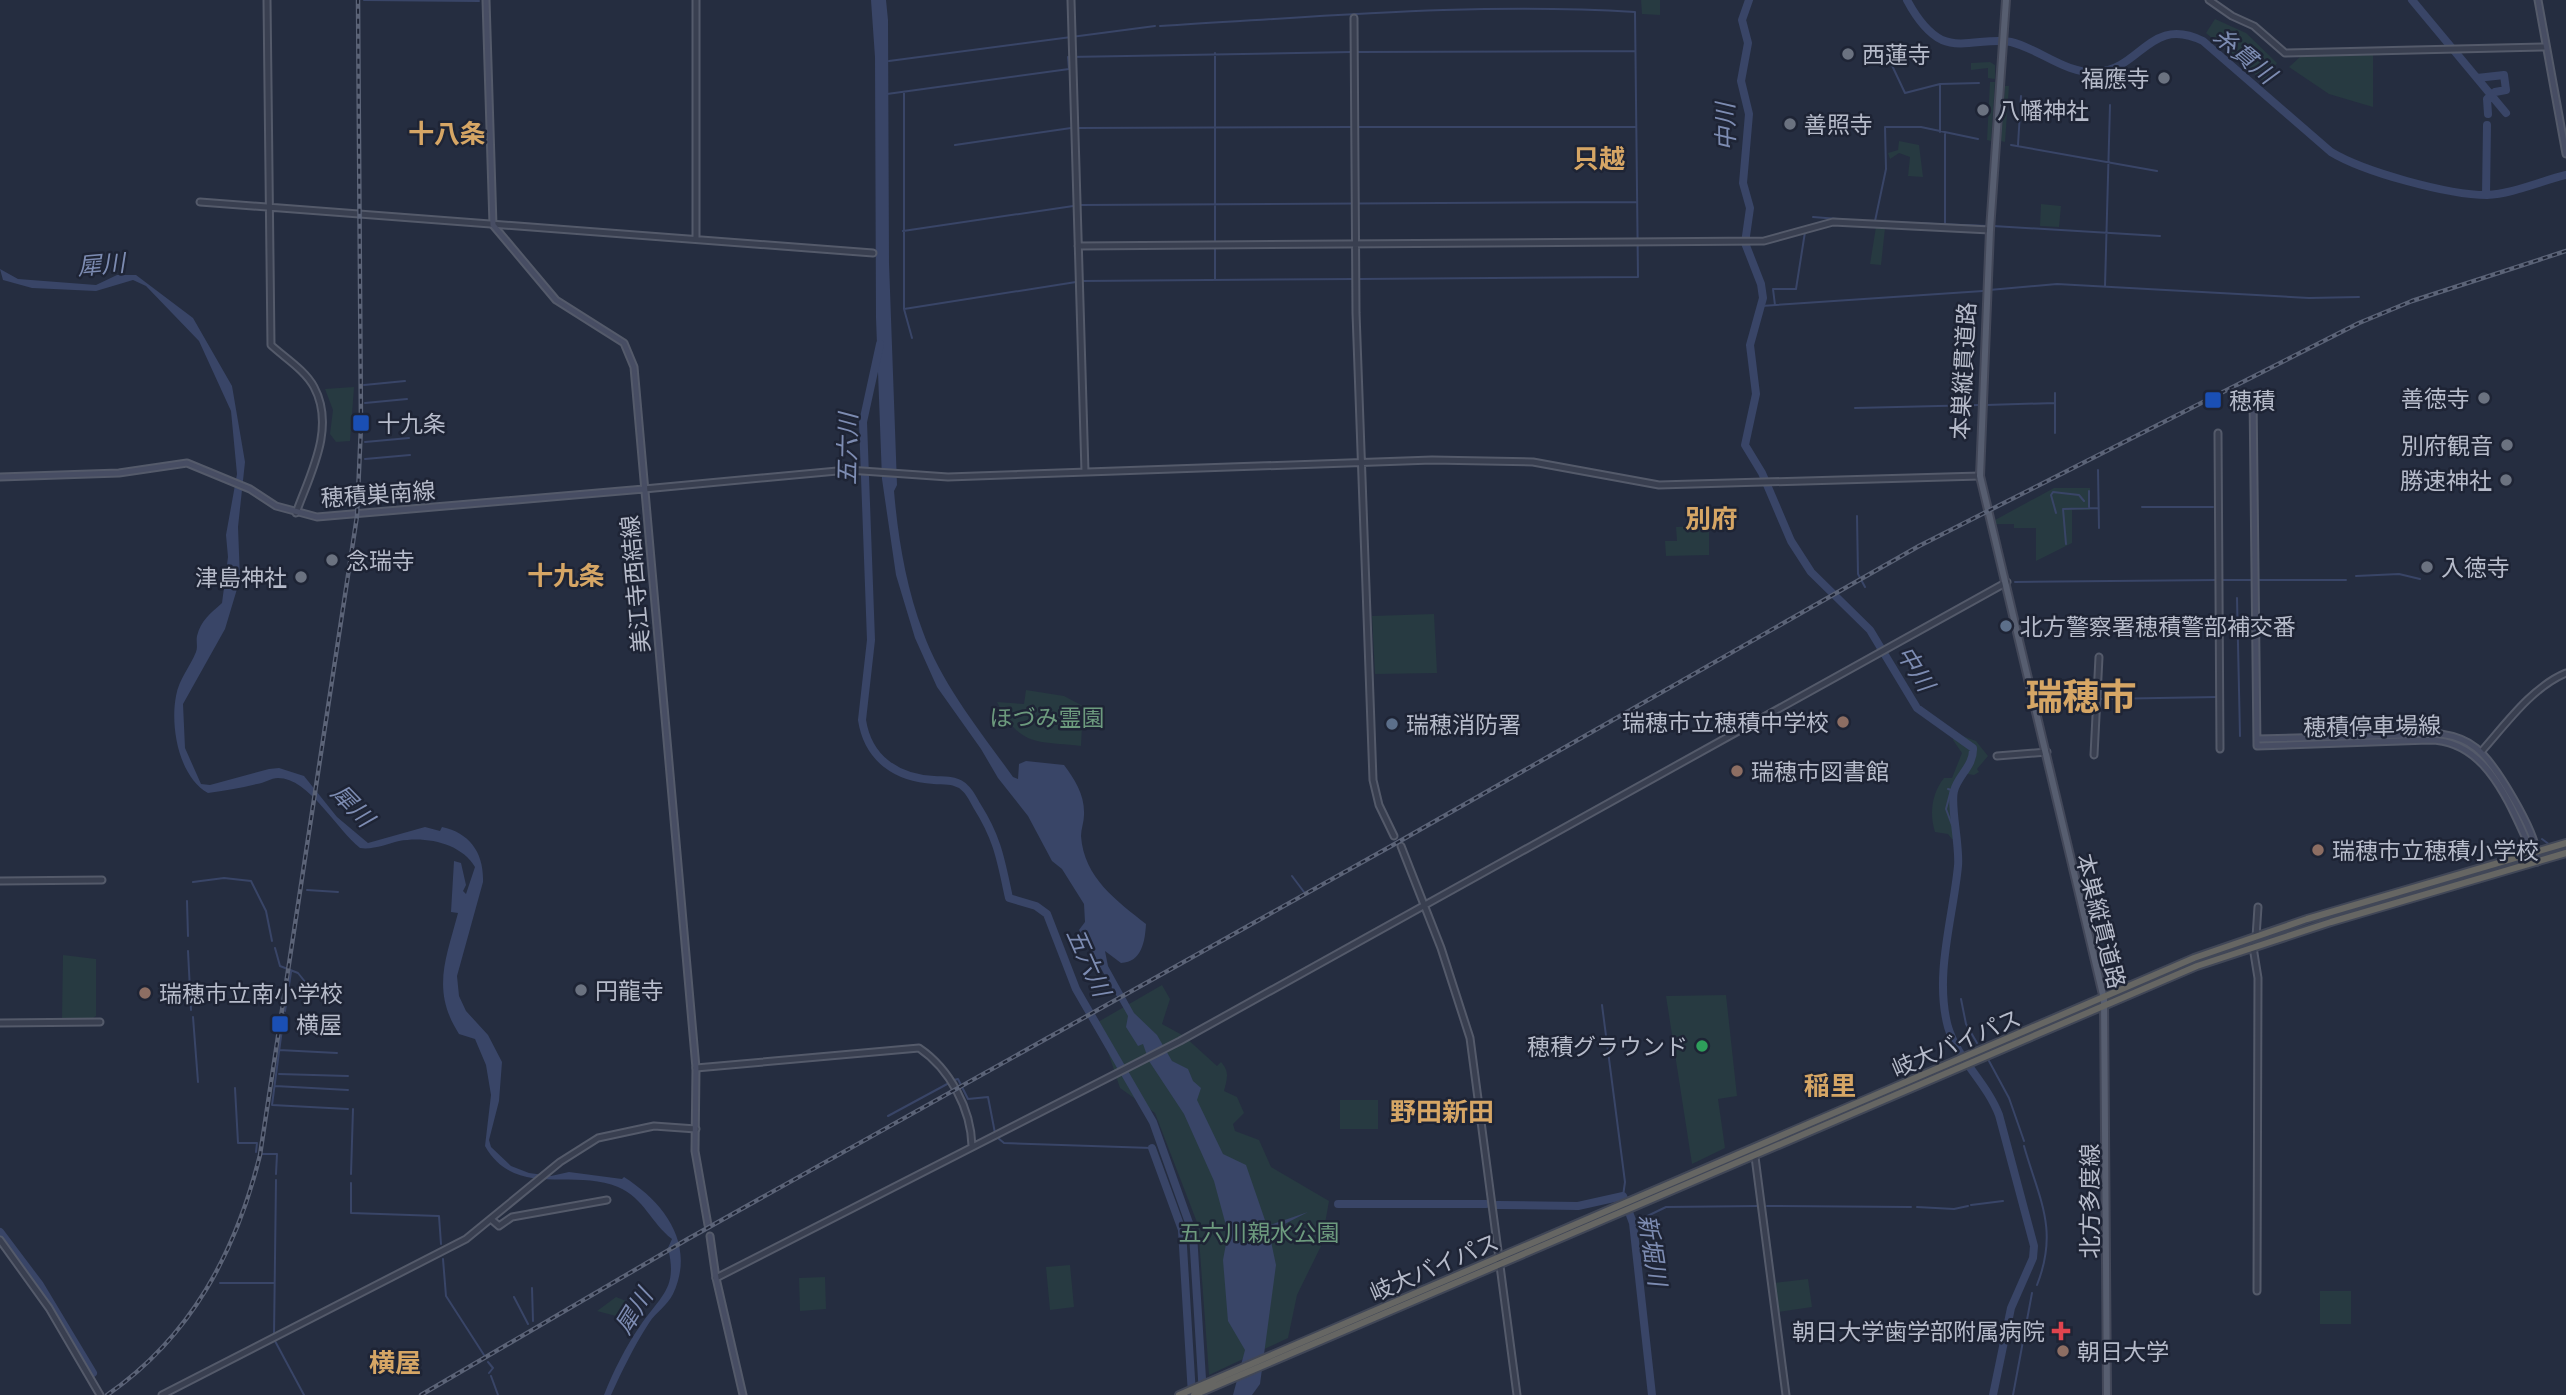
<svg xmlns="http://www.w3.org/2000/svg" width="2566" height="1395" font-family="'Public Sans','Noto Sans JP',sans-serif">
<style>
.green{fill:#273a41}
.water{fill:#394567}
.lines{fill:none;stroke-linecap:round;stroke-linejoin:round}
.stream{stroke:#394567;stroke-width:2}
.river{stroke:#394567;stroke-width:8}
.tertiary-casing{stroke:#545a6a;stroke-width:9}
.secondary-casing{stroke:#545a6a;stroke-width:9}
.primary-casing{stroke:#434859;stroke-width:10}
.trunk-casing{stroke:#414757;stroke-width:10}
.tertiary{stroke:#393f50;stroke-width:5}
.secondary{stroke:#474d63;stroke-width:5}
.primary{stroke:#575e70;stroke-width:6}
.trunk{stroke:#666663;stroke-width:6}
.rail-casing{stroke:#5b6377;stroke-width:4.5}
.rail{stroke:#1e2435;stroke-width:2;stroke-dasharray:5;stroke-linecap:butt}
.worship-dot{fill:#6b7280;stroke:#1e2435;stroke-width:2.5}
.transit-dot{fill:#1a4fb4;stroke:#1e2435;stroke-width:2.5}
.service-dot{fill:#5c6f8a;stroke:#1e2435;stroke-width:2.5}
.education-dot{fill:#8d6e63;stroke:#1e2435;stroke-width:2.5}
.leisure-dot{fill:#2e9e5b;stroke:#1e2435;stroke-width:2.5}
.health-dot{fill:#e0444e;stroke:#1e2435;stroke-width:2.5}
.labels{text-anchor:middle;dominant-baseline:central;stroke-width:5;stroke-linejoin:round;paint-order:stroke}
.poi-label{font-size:23px;fill:#b6bbca;stroke:#1e2435;text-anchor:start}
.street-label{font-size:23px;fill:#b6bbca;stroke:#1e2435}
.park-label{font-size:23px;fill:#6d9b7e;stroke:#1e2435}
.water-label{font-size:24px;font-style:italic;fill:#7d8cb2;stroke:#1e2435}
.quarter-label{font-size:26px;font-weight:bold;fill:#d6a665;stroke:#1e2435}
.town-label{font-size:37px;font-weight:bold;fill:#d6a665;stroke:#1e2435}
</style>
<rect width="100%" height="100%" fill="#252d40"/>
<path class="green" d="M 1641,0 L 1660,0 L 1660,15 L 1642,14 Z
M 2215,19 L 2246,33 L 2277,63 L 2264,82 L 2206,33 Z
M 2373,55 L 2373,107 L 2329,94 L 2289,67 L 2300,57 Z
M 1990,62 L 1995,65 L 1995,79 L 1988,78 L 1988,68 L 1971,70 L 1971,63 Z
M 1990,82 L 1995,82 L 1991,141 L 1987,140 Z
M 2005,86 L 2009,86 L 2005,142 L 2001,141 Z
M 1899,141 L 1919,145 L 1923,177 L 1908,176 L 1910,157 L 1899,153 L 1890,159 L 1888,153 L 1898,150 Z
M 2041,204 L 2061,206 L 2059,227 L 2040,226 Z
M 1876,227 L 1885,228 L 1881,265 L 1870,264 Z
M 354,387 L 350,441 L 336,442 L 330,434 L 333,410 L 325,389 Z
M 2054,488 L 2090,488 L 2090,510 L 2072,510 L 2072,543 L 2036,561 L 2036,528 L 2014,528 L 2014,524 L 1996,524 L 1995,520 Z
M 1709,526 L 1709,555 L 1666,556 L 1665,541 L 1677,541 L 1676,527 Z
M 1434,614 L 1437,673 L 1375,674 L 1372,616 Z
M 1026,690 L 1064,696 L 1083,706 L 1081,746 C 1035,741 1020,747 997,702 L 1024,704 Z
M 1957,734 L 1976,741 L 1988,756 L 1977,769 L 1979,772 L 1974,775 L 1961,773 C 1946,796 1954,813 1956,839 L 1952,839 L 1948,834 L 1935,832 C 1929,813 1932,793 1944,778 L 1952,778 L 1962,753 L 1953,740 Z
M 63,955 L 96,959 L 96,1016 L 93,1018 L 62,1018 Z
M 1162,985 L 1170,999 L 1162,1024 L 1184,1036 L 1217,1066 L 1221,1062 C 1230,1072 1227,1079 1224,1091 L 1237,1097 L 1244,1113 L 1233,1124 L 1235,1131 L 1259,1140 L 1271,1167 L 1329,1201 L 1321,1246 L 1297,1295 L 1288,1338 L 1209,1375 L 1198,1225 L 1155,1113 L 1120,1088 L 1098,1022 Z
M 1726,995 L 1737,1096 L 1718,1099 L 1725,1148 L 1692,1164 L 1666,996 Z
M 1340,1100 L 1378,1100 L 1378,1129 L 1340,1129 Z
M 1070,1265 L 1074,1307 L 1050,1310 L 1046,1267 Z
M 825,1277 L 826,1309 L 800,1311 L 799,1278 Z
M 1808,1279 L 1812,1307 L 1778,1312 L 1774,1283 Z
M 2320,1291 L 2351,1291 L 2351,1324 L 2320,1324 Z
M 616,1297 L 626,1301 L 616,1316 L 597,1311 Z"/>
<path class="water" d="M 871,0 L 886,0 L 888,20 L 889,263 L 897,485 L 894,491 C 898,538 906,587 923,632 C 942,685 981,732 1013,777 L 1018,779 L 1019,764 L 1026,761 L 1064,765 C 1075,780 1085,795 1084,815 C 1084,822 1081,829 1081,836 C 1084,878 1117,901 1146,924 C 1145,941 1142,962 1121,963 L 1105,951 L 1108,966 L 1134,1013 L 1157,1035 L 1172,1061 L 1188,1069 L 1193,1081 L 1201,1088 L 1197,1100 L 1223,1154 L 1246,1165 L 1267,1226 L 1308,1212 L 1269,1232 L 1276,1265 L 1260,1384 L 1252,1395 L 1233,1395 L 1245,1350 L 1228,1321 L 1223,1260 L 1228,1233 L 1214,1181 L 1184,1114 L 1149,1061 L 1143,1044 L 1138,1046 L 1126,1027 L 1128,1016 L 1079,930 L 1085,922 L 1084,904 L 1062,869 L 1052,861 L 1028,816 L 998,778 L 981,749 L 937,687 L 915,638 L 896,575 L 882,479 L 876,318 L 875,57 Z
M 0,269 L 18,279 L 96,285 L 117,275 L 136,275 L 193,318 L 232,386 L 245,462 L 238,527 L 240,579 L 225,629 L 183,704 L 185,748 L 201,784 L 210,785 L 269,769 L 279,768 L 304,776 L 337,817 L 368,843 L 425,827 L 440,831 L 442,827 C 470,833 484,853 483,882 L 457,976 L 459,996 L 466,1011 L 488,1035 L 502,1062 L 499,1101 L 489,1140 L 491,1147 L 511,1166 L 529,1173 L 551,1176 L 569,1172 L 622,1179 L 624,1177 C 665,1203 696,1245 673,1294 C 667,1306 656,1312 649,1323 C 634,1346 622,1371 611,1395 L 604,1395 C 613,1372 626,1346 640,1326 C 661,1295 678,1289 668,1248 L 672,1239 C 651,1223 644,1198 618,1187 C 573,1168 515,1199 485,1146 L 491,1095 L 486,1065 L 475,1039 L 459,1034 C 431,990 446,959 458,913 L 451,912 L 454,861 L 461,863 L 466,885 L 463,891 L 466,894 L 475,867 C 461,843 426,836 399,841 C 387,844 373,850 360,848 C 336,829 309,778 278,778 C 271,778 264,783 257,784 C 241,788 224,791 208,793 C 179,777 170,727 176,696 C 179,679 190,667 196,652 C 198,647 196,642 197,636 C 201,620 210,614 222,603 L 228,557 L 226,535 L 237,474 L 231,411 L 199,341 L 146,286 L 133,280 L 96,291 L 32,288 L 3,280 Z"/>
<g class="lines">
<path class="stream" d="M 364,0 L 479,1
M 1160,26 C 1318,17 1477,2 1635,12 L 1638,277 L 1358,279
M 1357,52 L 1635,51
M 1215,53 L 1215,279
M 1888,57 L 1905,93 L 1940,84 L 1979,83
M 889,61 L 1155,26
M 1940,85 L 1940,132
M 904,93 L 904,309 L 912,338
M 887,94 L 1069,69 L 1068,57 L 1351,52
M 1357,127 L 1635,127
M 1077,128 L 1351,127
M 1945,134 L 1945,223
M 955,145 L 1071,128
M 2011,145 L 2157,171
M 2018,145 L 2021,96
M 1813,217 L 1876,222
M 1875,221 L 1886,169 L 1885,127 L 1921,127 L 1978,139
M 1885,222 L 1988,226
M 1993,226 L 2160,236
M 903,231 L 1080,205 L 1637,202
M 1082,281 L 1353,279
M 2105,286 L 2110,105
M 1989,290 L 2057,284 L 2309,298 L 2359,297
M 1775,305 L 1773,289 L 1796,289 L 1805,232
M 1761,306 L 1983,291
M 904,309 L 1076,282
M 364,385 L 405,381
M 2055,393 L 2055,433
M 365,403 L 407,399
M 1986,405 L 2055,403
M 1855,408 L 1980,405
M 365,442 L 409,438
M 365,459 L 410,455
M 2098,470 L 2099,528
M 2089,507 L 2089,491
M 2142,507 L 2213,507
M 2056,513 L 2051,495 L 2053,492 L 2079,495 L 2084,501
M 1857,516 L 1858,574 L 1865,587
M 2066,544 L 2063,509 L 2098,508
M 2356,576 L 2399,574 L 2420,579
M 2222,580 L 2252,580
M 2257,580 L 2346,580
M 2015,582 L 2217,580
M 2237,598 L 2240,736
M 2101,699 L 2217,697
M 1948,789 L 1951,790 L 1946,809 L 1952,825 L 1957,827
M 2542,839 L 2550,845
M 1292,876 L 1304,892
M 193,882 L 224,878 L 251,881 L 266,911 L 272,941
M 307,890 L 338,892
M 187,901 L 188,936
M 275,948 L 280,966 L 298,973 L 306,983
M 188,951 L 191,1010
M 1961,999 L 1966,1024 L 1977,1043
M 1602,1005 L 1625,1182 L 1623,1196
M 285,1011 L 291,972
M 284,1014 L 272,1105 L 348,1109
M 193,1017 L 198,1082
M 279,1050 L 337,1053
M 1989,1061 L 2009,1098 L 2024,1141
M 279,1074 L 348,1076
M 954,1080 L 958,1079 L 968,1099 L 988,1097 L 995,1133
M 275,1086 L 348,1090
M 235,1088 L 238,1143 L 257,1143 L 256,1152
M 888,1116 L 949,1083
M 998,1138 L 1004,1143 L 1152,1148
M 2024,1146 C 2039,1199 2059,1229 2037,1285
M 262,1154 L 277,1154 L 276,1174
M 351,1174 L 353,1109
M 351,1183 L 351,1213 L 439,1216 L 441,1244
M 1971,1205 L 2003,1201
M 1767,1206 L 1911,1207
M 1917,1207 L 1954,1209 L 1968,1206
M 1633,1223 L 1666,1207 L 1758,1206
M 443,1259 L 446,1296 L 484,1355
M 220,1283 L 274,1283
M 532,1288 L 533,1321
M 514,1297 L 528,1324
M 274,1336 L 276,1180
M 275,1341 L 304,1395
M 488,1362 L 493,1368 L 489,1373
M 491,1376 L 498,1395
M 2013,1395 L 2032,1293"/>
<path class="river" d="M 1749,0 L 1742,20 L 1748,43 L 1741,81 L 1749,114 L 1743,183 L 1750,208 L 1745,243 L 1761,284 L 1763,298 L 1750,345 L 1756,394 L 1745,445 L 1762,473 L 1791,541 L 1811,572 L 1870,630 L 1917,708 L 1973,748 C 1974,766 1958,775 1954,791 C 1950,805 1960,846 1958,866 C 1953,918 1934,975 1948,1027 C 1958,1060 1987,1083 1999,1115 L 2034,1246 L 2033,1258 L 2011,1308 L 1993,1395
M 1907,0 C 1915,15 1926,32 1942,40 C 1963,49 1989,37 2011,42 C 2040,49 2065,74 2097,72 C 2141,69 2150,15 2203,41 L 2331,152 C 2364,172 2448,195 2487,195 C 2512,194 2541,181 2566,175
M 2412,0 L 2506,113
M 2477,78 L 2504,75 L 2506,90 L 2495,92 L 2487,99 L 2488,114
M 2486,195 L 2487,125
M 880,344 L 863,422 L 871,640 L 862,720 C 868,759 897,778 934,780 C 945,781 956,779 965,788 C 970,792 974,801 977,806 C 998,839 1001,861 1009,898 L 1036,906 L 1047,914 L 1076,989 L 1153,1122 L 1193,1234 L 1203,1395
M 1152,1148 L 1182,1230 L 1192,1395
M 1338,1204 L 1486,1204
M 1497,1205 L 1578,1206 L 1623,1196 L 1633,1223 L 1652,1395
M 0,1232 L 40,1285 L 93,1373"/>
<g class="tertiary-casing">
<path id="tertiary" d="M 267,0 L 271,345 C 285,358 305,370 314,387 C 336,428 310,474 296,513
M 1071,0 L 1085,472
M 2209,0 L 2232,16 L 2254,26 L 2285,53 L 2544,47
M 1354,18 L 1356,313 L 1373,780 L 1379,805 L 1394,836
M 200,202 L 873,253
M 696,239 L 696,0
M 1078,246 L 1764,241 L 1833,222 L 1990,230
M 2218,433 L 2220,749
M 644,489 L 848,470 L 948,477 L 1432,460 L 1533,462 L 1659,485 L 1980,476
M 2481,752 C 2505,725 2532,687 2566,673
M 2094,755 L 2099,657
M 1997,756 L 2047,752
M 1401,846 L 1441,948 L 1470,1038 L 1517,1395
M 0,881 L 102,880
M 2256,937 L 2258,907
M 2253,947 L 2258,978 L 2257,1291
M 0,1023 L 100,1022
M 696,1068 L 919,1048 C 950,1069 971,1109 972,1146
M 1755,1157 L 1786,1395
M 492,1220 L 499,1226 L 512,1217 L 607,1200
M 0,1240 L 49,1308 L 100,1395
M 716,1278 L 1180,1041 L 2007,582
M 162,1395 L 466,1239 L 560,1162 L 598,1138 L 654,1126 L 696,1129"/>
</g>
<g class="secondary-casing">
<path id="secondary" d="M 486,0 L 493,225 L 556,300 L 624,343 L 634,367 L 696,1068 L 695,1151 L 708,1225
M 2538,0 L 2566,154
M 2253,394 L 2257,746 L 2429,740 C 2492,740 2513,815 2537,862
M 0,477 L 119,473 L 187,463 L 250,489 L 276,506 L 317,517 L 644,489
M 2257,739 L 2441,734 C 2454,736 2465,739 2476,748 C 2495,763 2535,830 2537,855
M 710,1236 L 716,1278 L 743,1395"/>
</g>
<g class="primary-casing">
<path id="primary" d="M 2006,0 L 1990,230 L 1980,476 L 2104,999 L 2107,1395"/>
</g>
<g class="trunk-casing">
<path id="trunk" d="M 1179,1395 L 2194,958 L 2307,919 L 2566,843
M 1194,1395 L 2197,966 L 2331,922 L 2566,853"/>
</g>
<use href="#tertiary" class="tertiary"/>
<use href="#secondary" class="secondary"/>
<use href="#primary" class="primary"/>
<use href="#trunk" class="trunk"/>
<g class="rail-casing">
<path id="rail" d="M 107,1395 C 191,1337 236,1252 260,1155 L 357,516 L 361,426 L 358,0
M 421,1395 L 686,1240 L 1393,845 L 1919,546 L 2359,323 L 2412,301 L 2566,251"/>
</g>
<use href="#rail" class="rail"/>
</g>
<g class="worship-dot">
<circle cx="1848" cy="54" r="7"/>
<circle cx="2164" cy="78" r="7"/>
<circle cx="1983" cy="110" r="7"/>
<circle cx="1790" cy="124" r="7"/>
<circle cx="2484" cy="398" r="7"/>
<circle cx="2507" cy="445" r="7"/>
<circle cx="2506" cy="480" r="7"/>
<circle cx="332" cy="560" r="7"/>
<circle cx="2427" cy="567" r="7"/>
<circle cx="301" cy="577" r="7"/>
<circle cx="581" cy="990" r="7"/>
</g>
<g class="transit-dot">
<rect x="2204" y="391" width="18" height="18" rx="3.5"/>
<rect x="352" y="414" width="18" height="18" rx="3.5"/>
<rect x="271" y="1015" width="18" height="18" rx="3.5"/>
</g>
<g class="service-dot">
<circle cx="2006" cy="626" r="7"/>
<circle cx="1392" cy="724" r="7"/>
</g>
<g class="education-dot">
<circle cx="1843" cy="722" r="7"/>
<circle cx="1737" cy="771" r="7"/>
<circle cx="2318" cy="850" r="7"/>
<circle cx="145" cy="993" r="7"/>
<circle cx="2063" cy="1351" r="7"/>
</g>
<circle class="leisure-dot" cx="1702" cy="1046" r="7"/>
<path class="health-dot" d="M2057.5 1320.5h7v7h7v7h-7v7h-7v-7h-7v-7h7z"/>
<g class="labels">
<g class="poi-label">
<text x="1862" y="54">西蓮寺</text>
<text x="2150" y="78" text-anchor="end">福應寺</text>
<text x="1997" y="110">八幡神社</text>
<text x="1804" y="124">善照寺</text>
<text x="2470" y="398" text-anchor="end">善徳寺</text>
<text x="2229" y="400">穂積</text>
<text x="377" y="423">十九条</text>
<text x="2493" y="445" text-anchor="end">別府観音</text>
<text x="2492" y="480" text-anchor="end">勝速神社</text>
<text x="346" y="560">念瑞寺</text>
<text x="2441" y="567">入徳寺</text>
<text x="287" y="577" text-anchor="end">津島神社</text>
<text x="2020" y="626">北方警察署穂積警部補交番</text>
<text x="1829" y="722" text-anchor="end">瑞穂市立穂積中学校</text>
<text x="1406" y="724">瑞穂消防署</text>
<text x="1751" y="771">瑞穂市図書館</text>
<text x="2332" y="850">瑞穂市立穂積小学校</text>
<text x="595" y="990">円龍寺</text>
<text x="159" y="993">瑞穂市立南小学校</text>
<text x="296" y="1024">横屋</text>
<text x="1688" y="1046" text-anchor="end">穂積グラウンド</text>
<text x="2045" y="1331" text-anchor="end">朝日大学歯学部附属病院</text>
<text x="2077" y="1351">朝日大学</text>
</g>
<g class="street-label">
<text transform="translate(1963 371) rotate(-87)">本巣縦貫道路</text>
<text transform="translate(378 494) rotate(-4)">穂積巣南線</text>
<text transform="translate(635 584) rotate(-95)">美江寺西結線</text>
<text transform="translate(2372 726) rotate(-1)">穂積停車場線</text>
<text transform="translate(2101 921) rotate(76)">本巣縦貫道路</text>
<text transform="translate(1956 1043) rotate(-23)">岐大バイパス</text>
<text transform="translate(2089 1201) rotate(-90)">北方多度線</text>
<text transform="translate(1434 1267) rotate(-23)">岐大バイパス</text>
</g>
<g class="park-label">
<text x="1047" y="717">ほづみ霊園</text>
<text x="1259" y="1232">五六川親水公園</text>
</g>
<g class="water-label">
<text transform="translate(2245 55) rotate(40)">糸貫川</text>
<text transform="translate(1725 127) rotate(-91)">中川</text>
<text transform="translate(101 264) rotate(-5)">犀川</text>
<text transform="translate(847 449) rotate(-89)">五六川</text>
<text transform="translate(1916 668) rotate(58)">中川</text>
<text transform="translate(353 805) rotate(46)">犀川</text>
<text transform="translate(1089 962) rotate(66)">五六川</text>
<text transform="translate(1653 1250) rotate(81)">新堀川</text>
<text transform="translate(633 1311) rotate(-58)">犀川</text>
</g>
<g class="quarter-label">
<text x="447" y="133">十八条</text>
<text x="1599" y="158">只越</text>
<text x="1711" y="518">別府</text>
<text x="566" y="575">十九条</text>
<text x="1830" y="1085">稲里</text>
<text x="1442" y="1111">野田新田</text>
<text x="395" y="1362">横屋</text>
</g>
<g class="town-label">
<text x="2081" y="696">瑞穂市</text>
</g>
</g>
</svg>
